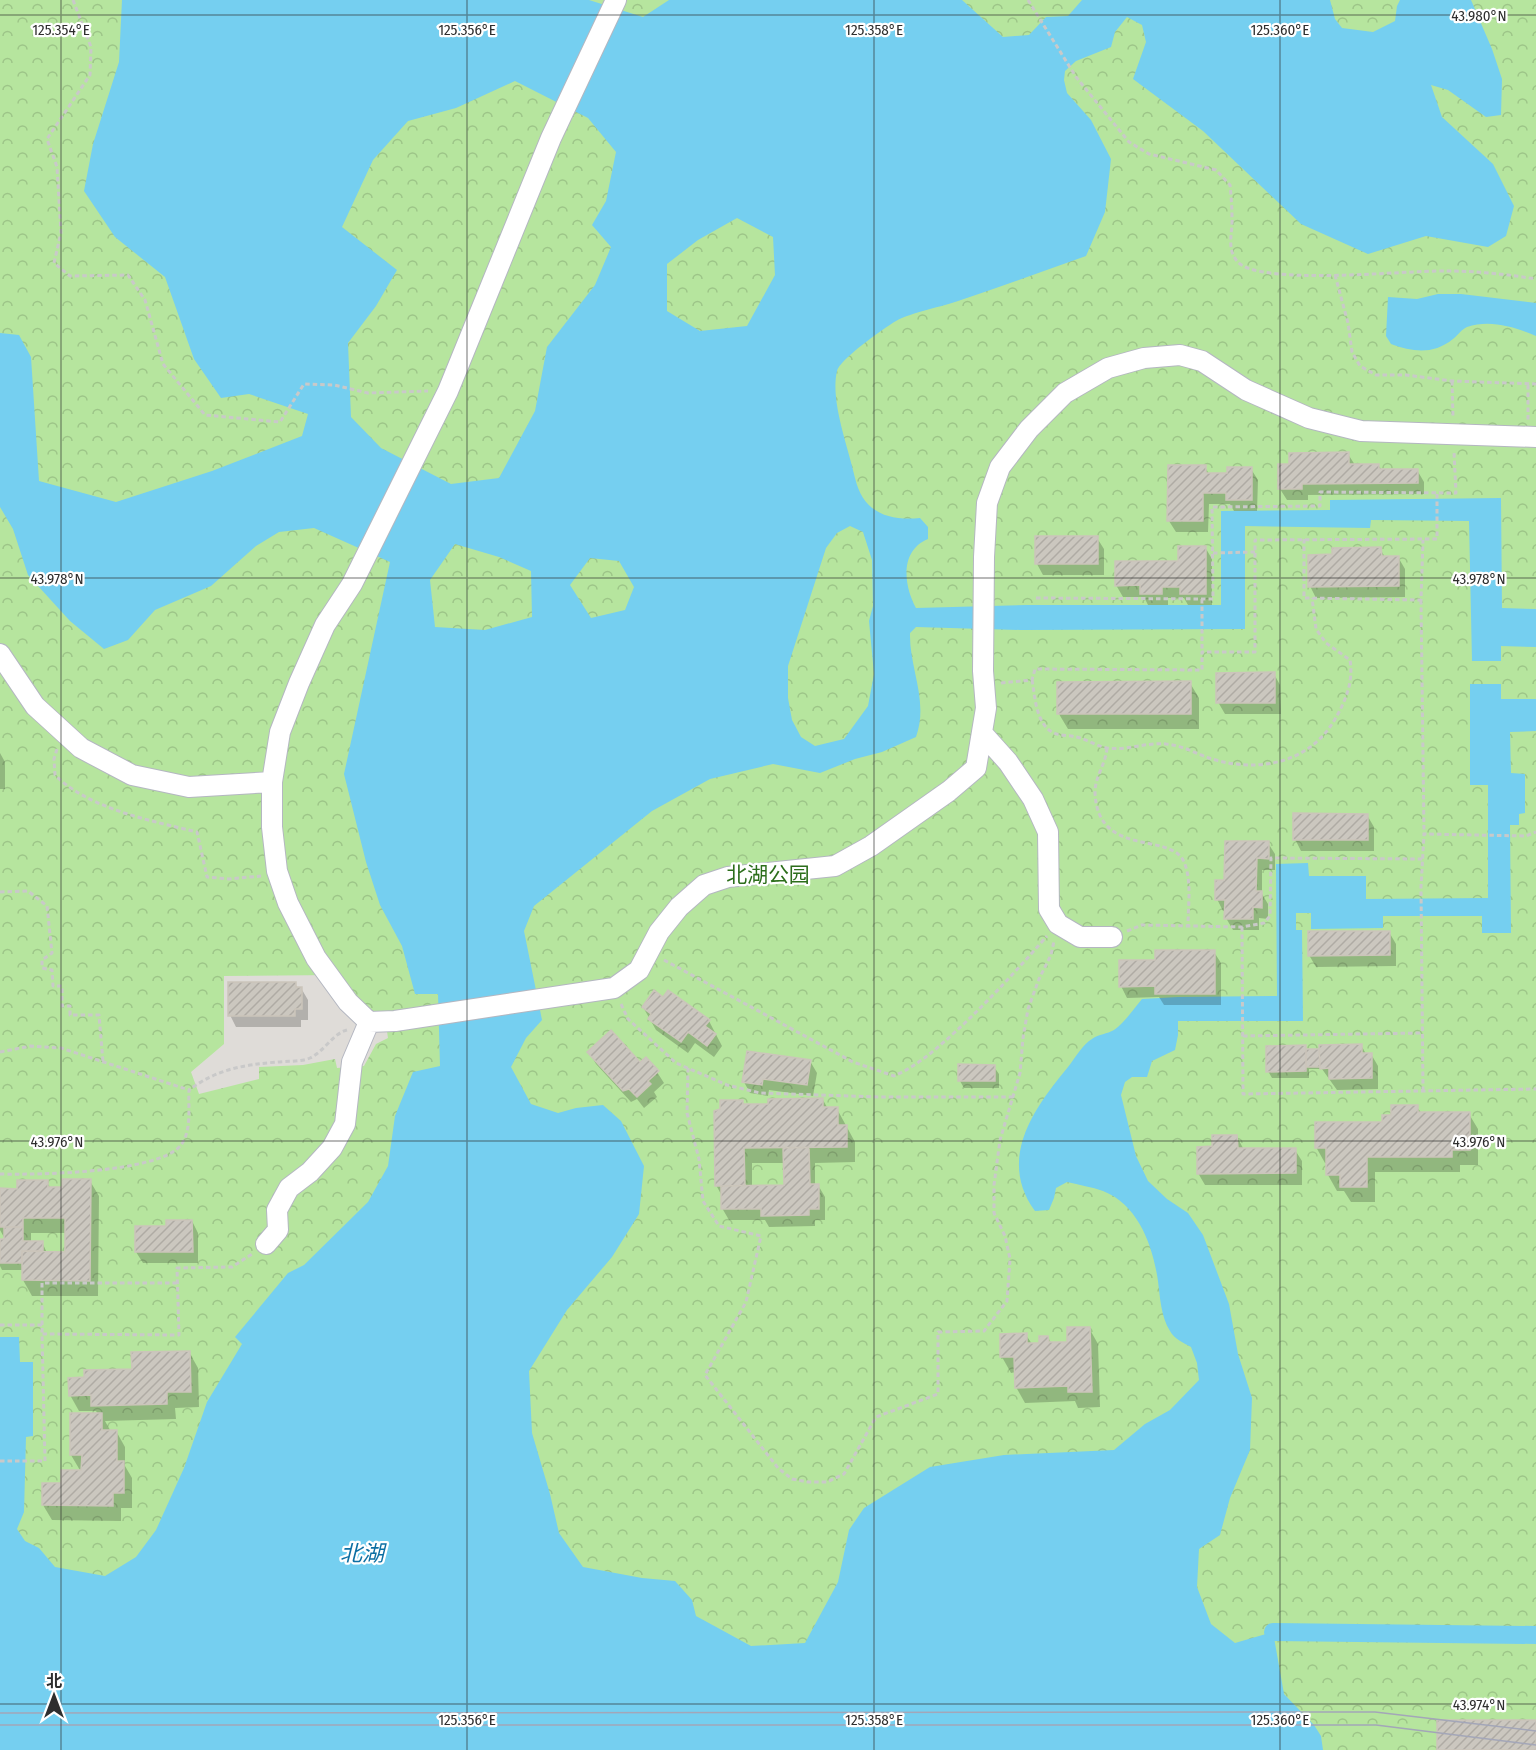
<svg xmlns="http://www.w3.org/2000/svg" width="1536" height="1750" font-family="'Fira Sans Condensed','Noto Sans SC',sans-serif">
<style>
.park{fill:url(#park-crowns)}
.plaza{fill:#dfdcd8}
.water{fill:#75cff0;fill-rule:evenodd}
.shadow{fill:#0003;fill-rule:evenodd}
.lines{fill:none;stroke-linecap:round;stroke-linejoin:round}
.canal{stroke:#75cff0;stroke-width:18}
.building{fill:url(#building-hatch);stroke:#cbc5ba;stroke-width:1.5}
.minor-casing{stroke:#b4b7c1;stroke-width:22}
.path{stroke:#c9c9c9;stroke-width:3;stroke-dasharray:4.5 3;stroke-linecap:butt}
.minor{stroke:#fff;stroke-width:20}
.tram{stroke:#a3a6b8;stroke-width:1.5}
.ticks{fill:none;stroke:#2e2e2e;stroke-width:1.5;stroke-opacity:0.45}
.labels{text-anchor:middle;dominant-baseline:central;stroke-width:4.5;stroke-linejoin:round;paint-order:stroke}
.park-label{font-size:21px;fill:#2c6e1b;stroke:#fff}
.water-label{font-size:22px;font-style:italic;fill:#0d6fa3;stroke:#fff}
.ticks-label{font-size:15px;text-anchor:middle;fill:#2e2e2e;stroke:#fff;stroke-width:4.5;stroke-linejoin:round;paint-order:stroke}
</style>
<defs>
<pattern id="park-crowns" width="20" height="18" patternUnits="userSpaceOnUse" patternTransform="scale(1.5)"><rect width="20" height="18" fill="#b6e59e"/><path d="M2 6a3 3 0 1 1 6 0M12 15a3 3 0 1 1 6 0" fill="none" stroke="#9dc588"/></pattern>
<pattern id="building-hatch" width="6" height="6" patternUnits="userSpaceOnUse" patternTransform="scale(1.5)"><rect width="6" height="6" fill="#cbc7bf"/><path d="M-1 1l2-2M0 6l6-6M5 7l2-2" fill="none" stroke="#afaba4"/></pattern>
</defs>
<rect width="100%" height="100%" fill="#efe9e1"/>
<path class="park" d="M 0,0 L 1536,0 L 1536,1750 L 0,1750 Z"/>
<path class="plaza" d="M 335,975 L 363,1007 L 371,1011 L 384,1011 L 388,1038 L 376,1044 L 364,1066 L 337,1068 L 335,1059 L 303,1065 L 259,1067 L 259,1079 L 199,1094 L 191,1072 L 224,1044 L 224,976 Z"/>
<path class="water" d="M 122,0 L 589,0 L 643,17 L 669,0 L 962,0 L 1003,37 L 1029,35 L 1046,17 L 1068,16 L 1082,0 L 1330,0 L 1335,19 L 1342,28 L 1373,32 L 1395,21 L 1397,6 L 1400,0 L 1471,0 L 1492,49 L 1502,79 L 1501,115 L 1486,117 L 1448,90 L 1431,85 L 1442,117 L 1493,164 L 1514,206 L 1506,236 L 1488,247 L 1426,236 L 1368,254 L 1301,224 L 1203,131 L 1133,79 L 1146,42 L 1142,25 L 1127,17 L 1115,32 L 1111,47 L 1076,61 L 1065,71 L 1064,80 L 1067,93 L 1091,120 L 1111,159 L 1105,212 L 1086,256 C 1044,271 1003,286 961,300 C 942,307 912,312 896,321 C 884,328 839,360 837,371 C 830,401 848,446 855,478 C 863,512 887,521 920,518 L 928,527 L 928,539 C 899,551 904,586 916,608 L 1026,605 L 1221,605 L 1221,511 L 1330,510 L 1330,500 L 1501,498 L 1502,608 L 1536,609 L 1536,647 L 1501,646 L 1501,661 L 1472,661 L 1469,521 L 1371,520 L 1370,528 L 1245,526 L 1245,629 L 1021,630 L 916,627 L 910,633 C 909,668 929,701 916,737 L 882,752 L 855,759 L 820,773 L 773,764 L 710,779 L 652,811 L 534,906 L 524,931 L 542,1020 L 526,1038 L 511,1067 L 531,1104 L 558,1113 L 576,1108 L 603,1105 L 621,1121 L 644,1166 L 639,1214 L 612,1257 L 567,1310 L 529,1371 L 532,1433 L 550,1494 L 559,1533 L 583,1567 L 642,1578 L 675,1581 L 692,1600 L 696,1616 L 751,1646 L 805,1643 L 838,1582 L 849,1530 L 864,1508 L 930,1467 L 1004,1455 L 1114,1450 L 1145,1424 L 1170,1410 L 1199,1380 L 1197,1363 L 1191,1347 C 1184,1343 1174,1339 1170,1331 C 1161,1317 1160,1297 1158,1281 C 1153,1247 1139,1205 1103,1191 C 1092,1187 1079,1185 1067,1182 L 1056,1188 L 1054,1198 L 1049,1210 L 1035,1211 C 997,1159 1034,1108 1068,1067 C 1075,1058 1083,1044 1092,1039 C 1099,1034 1107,1034 1114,1030 C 1125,1022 1133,1010 1142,999 L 1178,997 L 1277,996 L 1276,864 L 1308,863 L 1309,876 L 1366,876 L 1366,899 L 1488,898 L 1488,785 L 1470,785 L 1470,684 L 1501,684 L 1501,699 L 1536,699 L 1536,731 L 1510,732 L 1511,773 L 1525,774 L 1525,813 L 1519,814 L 1519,825 L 1510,825 L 1511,933 L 1482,933 L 1482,916 L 1383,916 L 1383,928 L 1311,929 L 1311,913 L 1296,913 L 1296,930 L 1302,930 L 1303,1021 L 1178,1021 L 1178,1035 L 1175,1050 L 1152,1061 L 1147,1077 L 1132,1077 L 1125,1082 L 1121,1095 L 1136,1156 L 1148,1181 L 1167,1199 L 1188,1213 L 1203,1235 L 1229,1304 L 1238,1354 L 1252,1398 L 1250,1450 L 1230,1498 L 1220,1535 L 1199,1549 L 1197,1587 L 1211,1624 L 1235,1643 L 1273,1632 L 1284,1694 L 1314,1725 L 1321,1736 L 1323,1750 L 0,1750 L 0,1337 L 19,1337 L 20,1362 L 33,1362 L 33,1436 L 26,1437 L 24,1512 L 17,1529 L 25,1541 L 39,1548 L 55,1567 L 105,1576 L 136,1557 L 156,1530 L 184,1468 L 207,1402 L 242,1344 L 235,1337 L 288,1273 L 304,1265 L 368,1202 L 388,1166 L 395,1116 L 413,1072 L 440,1066 L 438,994 L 415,994 L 402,946 L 380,905 L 366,862 L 344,774 L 390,562 L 314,528 L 279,532 L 256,546 L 211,586 L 155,610 L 128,640 L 104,649 L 70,621 L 28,575 L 13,529 L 0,507 L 0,333 L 19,335 L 31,357 L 39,481 L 116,502 L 212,471 L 302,436 L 308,414 L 249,394 L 221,398 L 194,359 L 165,277 L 115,237 L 84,191 L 93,144 L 119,62 ZM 515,81 L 588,118 L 616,152 L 606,201 L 592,225 L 611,247 L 595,285 L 547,347 L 535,411 L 499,478 L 451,484 L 381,448 L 351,417 L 348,343 L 376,306 L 397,270 L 342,227 L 373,160 L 408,121 L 456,108 ZM 737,218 L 773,237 L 775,275 L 747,326 L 700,331 L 667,311 L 667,264 L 698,240 ZM 850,526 L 863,532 L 872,560 L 873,606 L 869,621 L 874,674 L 868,706 L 844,739 L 815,746 L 801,737 L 792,720 L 788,698 L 788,666 L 826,548 L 837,533 ZM 455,544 L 499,557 L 531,571 L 532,617 L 485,630 L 435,627 L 430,580 ZM 590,558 L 619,561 L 634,587 L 625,610 L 591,618 L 570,585 Z
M 1438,294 L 1461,294 L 1536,303 L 1536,336 C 1515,327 1490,319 1467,327 C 1462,329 1458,335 1453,339 C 1433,355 1413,352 1391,344 L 1386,336 L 1388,297 L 1417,299 Z"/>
<path class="shadow" d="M 1348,454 L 1355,465 L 1378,465 L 1382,470 L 1417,470 L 1424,482 L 1424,494 L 1308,495 L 1308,500 L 1287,500 L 1280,489 Z
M 1205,467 L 1209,474 L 1228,475 L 1251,469 L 1258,480 L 1257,511 L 1234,511 L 1230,504 L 1209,504 L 1208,532 L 1176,532 L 1169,521 Z
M 1097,538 L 1104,549 L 1104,575 L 1043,575 L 1037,564 Z
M 1205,547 L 1212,559 L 1212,605 L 1188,605 L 1184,598 L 1168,598 L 1168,605 L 1148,605 L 1144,597 L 1123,597 L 1116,585 L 1180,562 Z
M 1380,549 L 1385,557 L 1398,557 L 1405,569 L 1405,597 L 1316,598 L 1310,586 L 1334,556 Z
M 1274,674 L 1280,685 L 1281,714 L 1225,714 L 1218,702 Z
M 1190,683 L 1199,698 L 1199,729 L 1068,729 L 1059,714 Z
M 0,753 L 5,762 L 5,789 L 0,789 Z
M 1367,815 L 1374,827 L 1374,851 L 1301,851 L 1295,839 Z
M 1268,843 L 1275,854 L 1275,870 L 1262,870 L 1262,894 L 1268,904 L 1268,919 L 1259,918 L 1259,930 L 1233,930 L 1226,918 L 1226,911 L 1223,911 L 1217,899 L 1226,881 Z
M 1389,932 L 1396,944 L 1396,966 L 1316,967 L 1309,955 Z
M 1214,952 L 1221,963 L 1221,1005 L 1164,1005 L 1159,997 L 1127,998 L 1121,986 L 1156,962 Z
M 295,984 L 298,988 L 301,988 L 308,1000 L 308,1020 L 301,1020 L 301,1027 L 236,1027 L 230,1015 Z
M 643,1007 L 709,1021 L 722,1046 L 714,1057 L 695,1043 L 688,1053 L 656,1030 Z
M 1361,1045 L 1366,1054 L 1371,1054 L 1378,1066 L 1378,1089 L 1337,1090 L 1322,1069 L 1309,1069 L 1309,1078 L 1272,1078 L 1268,1071 L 1305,1047 L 1307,1050 L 1318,1050 L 1321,1054 Z
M 589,1052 L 640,1064 L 657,1072 L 664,1083 L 654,1092 L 657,1097 L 644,1108 L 637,1099 L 631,1102 L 596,1064 Z
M 810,1061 L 817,1073 L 813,1096 L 769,1090 L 768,1096 L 750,1093 L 744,1082 Z
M 994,1067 L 999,1074 L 999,1088 L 964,1088 L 960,1081 Z
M 823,1100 L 828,1109 L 837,1109 L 855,1142 L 855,1162 L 815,1163 L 815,1185 L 818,1185 L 825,1197 L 825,1220 L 815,1220 L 815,1226 L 769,1227 L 765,1220 L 729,1220 L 722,1208 L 722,1196 L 716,1185 L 742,1101 L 745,1106 ZM 752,1163 L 785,1163 L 785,1187 L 752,1187 Z
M 1417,1107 L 1422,1114 L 1469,1114 L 1478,1129 L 1478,1165 L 1460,1165 L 1460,1172 L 1375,1172 L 1375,1202 L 1351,1202 L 1344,1191 L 1337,1191 L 1328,1175 L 1328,1163 L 1325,1163 L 1316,1147 L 1383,1124 L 1393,1117 Z
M 1237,1137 L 1243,1148 L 1295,1150 L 1302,1161 L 1302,1185 L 1205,1185 L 1198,1173 L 1213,1148 Z
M 90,1181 L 99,1196 L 98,1296 L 32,1296 L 23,1280 L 23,1270 L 2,1270 L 0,1266 L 0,1240 L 6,1241 L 0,1230 L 0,1190 L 19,1190 L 47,1182 L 51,1189 L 63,1189 ZM 31,1233 L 67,1233 L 66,1253 L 47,1253 L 42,1242 L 31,1242 Z
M 192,1221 L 198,1233 L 198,1263 L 143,1263 L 136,1252 L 167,1227 Z
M 1089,1328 L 1098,1344 L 1100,1407 L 1078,1408 L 1075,1401 L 1025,1403 L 1016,1387 L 1016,1372 L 1011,1373 L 1002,1357 L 1001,1335 L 1026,1335 L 1032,1344 L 1041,1344 L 1048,1337 L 1051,1343 L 1069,1343 Z
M 189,1352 L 198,1368 L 199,1407 L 175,1408 L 176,1419 L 105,1421 L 110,1430 L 116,1431 L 125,1447 L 125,1466 L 132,1478 L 132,1508 L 121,1508 L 121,1521 L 52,1520 L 43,1505 L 63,1485 L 81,1472 L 71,1455 L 98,1414 L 96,1411 L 79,1411 L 70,1395 L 133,1371 Z"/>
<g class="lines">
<path class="canal" d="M 1273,1632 L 1536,1635"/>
</g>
<path class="building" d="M 1349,452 L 1349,464 L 1379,464 L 1379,469 L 1418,469 L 1418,483 L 1302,484 L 1302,489 L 1278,489 L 1278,464 L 1289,464 L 1289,453 Z
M 1168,465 L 1206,465 L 1206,473 L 1227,473 L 1227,467 L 1252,467 L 1252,500 L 1226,500 L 1226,493 L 1203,493 L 1203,521 L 1167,521 Z
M 1035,536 L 1098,536 L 1098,564 L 1035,564 Z
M 1178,546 L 1206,546 L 1206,594 L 1180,594 L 1180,587 L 1162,587 L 1162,594 L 1140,594 L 1140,585 L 1115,586 L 1115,561 L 1178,561 Z
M 1381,547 L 1382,556 L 1399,556 L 1399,586 L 1308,587 L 1308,555 L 1332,554 L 1332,548 Z
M 1275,672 L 1275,703 L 1216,703 L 1216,673 Z
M 1191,681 L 1191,714 L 1057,714 L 1057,682 Z
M 1293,813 L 1368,814 L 1368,840 L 1293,840 Z
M 1225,841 L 1269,841 L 1269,859 L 1257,858 L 1256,891 L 1262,891 L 1262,908 L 1253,907 L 1253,919 L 1224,919 L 1225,900 L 1215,900 L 1215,880 L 1224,880 Z
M 1308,931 L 1390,931 L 1390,955 L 1308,956 Z
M 1155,950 L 1215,950 L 1215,994 L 1155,994 L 1155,986 L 1119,987 L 1119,960 L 1155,960 Z
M 228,982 L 296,982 L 296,987 L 302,987 L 302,1009 L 295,1009 L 295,1016 L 228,1016 Z
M 654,990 L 663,997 L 668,990 L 710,1020 L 705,1026 L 716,1034 L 707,1046 L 688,1032 L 681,1042 L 648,1019 L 651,1014 L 642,1007 Z
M 611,1030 L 640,1062 L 646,1057 L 659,1071 L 648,1081 L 651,1084 L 637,1097 L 629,1089 L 623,1091 L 587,1052 Z
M 1362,1044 L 1362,1053 L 1372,1053 L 1372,1078 L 1329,1079 L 1329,1068 L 1320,1069 L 1319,1045 Z
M 1306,1045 L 1306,1071 L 1266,1072 L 1266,1046 Z
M 1306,1049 L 1319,1049 L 1320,1067 L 1306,1067 Z
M 747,1051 L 811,1060 L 807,1085 L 763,1079 L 762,1085 L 742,1082 Z
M 958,1064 L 995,1065 L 995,1081 L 958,1081 Z
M 823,1098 L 823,1107 L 838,1107 L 838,1125 L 847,1125 L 847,1147 L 744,1148 L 745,1186 L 715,1186 L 714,1111 L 720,1109 L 720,1100 L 743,1100 L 743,1104 L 768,1104 L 768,1099 Z
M 1391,1105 L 1418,1105 L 1418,1112 L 1470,1112 L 1470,1150 L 1452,1150 L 1452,1157 L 1367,1157 L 1367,1187 L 1340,1187 L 1340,1175 L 1326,1175 L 1326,1148 L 1315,1148 L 1315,1122 L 1382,1122 L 1382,1115 L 1391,1115 Z
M 1212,1135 L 1237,1135 L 1238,1148 L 1296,1148 L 1296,1173 L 1197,1174 L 1197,1147 L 1212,1146 Z
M 783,1148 L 809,1148 L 810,1184 L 819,1184 L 819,1209 L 809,1209 L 809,1215 L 761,1216 L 761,1209 L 721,1209 L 721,1186 L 784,1185 Z
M 62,1179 L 91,1179 L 90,1281 L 22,1280 L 22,1251 L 65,1252 L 65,1218 L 23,1218 L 23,1227 L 0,1227 L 0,1188 L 17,1189 L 17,1180 L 48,1180 L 48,1187 L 62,1187 Z
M 166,1220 L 192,1220 L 193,1252 L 135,1252 L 135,1226 L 166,1226 Z
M 4,1227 L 23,1227 L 23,1241 L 43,1241 L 43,1251 L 22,1251 L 22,1263 L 0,1263 L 0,1239 L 4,1239 Z
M 1067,1327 L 1090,1327 L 1092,1392 L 1068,1392 L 1068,1386 L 1015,1388 L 1014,1357 L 1000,1357 L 1000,1334 L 1027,1333 L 1027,1343 L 1039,1343 L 1039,1336 L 1048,1336 L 1049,1342 L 1067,1342 Z
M 190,1351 L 191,1392 L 167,1392 L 167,1404 L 91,1406 L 91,1395 L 69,1396 L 68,1378 L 84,1377 L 84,1370 L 132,1369 L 131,1352 Z
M 70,1413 L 102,1413 L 102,1430 L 117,1430 L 117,1461 L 124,1461 L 124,1493 L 113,1493 L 113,1506 L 42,1505 L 42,1483 L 61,1483 L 61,1470 L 81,1470 L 82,1455 L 70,1455 Z
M 1437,1720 L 1536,1720 L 1536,1750 L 1437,1750 Z"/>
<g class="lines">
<g class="minor-casing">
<path id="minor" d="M 616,0 L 551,138 L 448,391 L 352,584 L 325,625 L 299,683 L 280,732 L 272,782 L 272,827 L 277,871 L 288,903 L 316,958 L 348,1002 L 369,1022 L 395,1021 L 614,988 L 639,970 L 659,932 L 679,907 L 704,885 L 728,877 L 835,866 L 871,846 L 949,791 L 976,768 L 986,708 L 983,671 L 984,557 L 987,503 L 1000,467 L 1029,429 L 1065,393 L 1108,368 L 1144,358 L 1180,355 L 1202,361 L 1246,390 L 1309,418 L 1361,431 L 1536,437
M 0,654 L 35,706 L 81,748 L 132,775 L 189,787 L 272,782
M 982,733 L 1008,762 L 1033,799 L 1048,832 L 1049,909 L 1058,924 L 1080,937 L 1112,937
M 266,1244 L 278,1230 L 277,1210 L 289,1188 L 310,1172 L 332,1148 L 345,1124 L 352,1062 L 369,1022"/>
</g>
<path class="path" d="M 73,0 L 91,47 L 90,75 L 47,139 L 57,167 L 61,233 L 54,263 L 70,276 L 128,275 L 145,300 L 163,364 L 205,415 L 280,422 L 304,384 L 334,385 L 368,393 L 428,391
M 1028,0 L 1076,77 L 1129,142 L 1149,154 L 1216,170 L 1230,185 C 1231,195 1232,206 1232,217 C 1233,232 1226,248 1237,261 C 1257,287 1408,270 1445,271 C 1476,271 1505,274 1536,279
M 1335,275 L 1348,323 L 1352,352 L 1360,366 L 1376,375 L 1406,375 L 1452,381 L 1536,384
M 1452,381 L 1453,418
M 1528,385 L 1528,420
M 1304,539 L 1304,598 L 1421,600 L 1423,540
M 1213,553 L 1255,552
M 1036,598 L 1213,599 L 1212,507 L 1320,506 L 1320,492 L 1456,493 L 1454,452
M 1202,599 L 1202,652
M 1421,600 L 1424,834
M 1032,680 C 1035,697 1036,725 1054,733 C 1060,736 1069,735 1076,737 C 1087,739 1096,746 1107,748 C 1126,751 1146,742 1166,744 C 1181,745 1195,753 1209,758 C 1254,773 1305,765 1332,724 C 1344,705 1354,683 1350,660 L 1326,643 L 1316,629 L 1312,598
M 1001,683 L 1032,680 L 1035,669 L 1202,670 L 1202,652 L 1255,652 L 1255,540 L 1437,539 L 1437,493
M 1107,748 C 1106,763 1095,777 1095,792 C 1097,859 1171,831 1184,862 C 1192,880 1188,906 1188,926
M 57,749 L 54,759 L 55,775 C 89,809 152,821 197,832 L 207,877 L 229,879 L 261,876
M 0,892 L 28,891 L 47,906 L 52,953 L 42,960 L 42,968 L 52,970 L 53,986 L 62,986 L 62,1006 L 70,1006 L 70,1015 L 99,1015 L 103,1062
M 1242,927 L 1243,1094 L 1536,1089
M 1127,931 L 1142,925 L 1242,927 L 1264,923 L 1270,916 L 1271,858 L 1424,859
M 664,960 L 853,1062 L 894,1076 C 917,1066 935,1050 954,1033 C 987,1003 1017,970 1047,936
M 621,1004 L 628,1019 L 676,1063 L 727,1085 L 760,1093 L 878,1097 L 1014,1097
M 1243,1036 L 1422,1033
M 0,1052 L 31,1046 L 61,1048 L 189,1090
M 688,1068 L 687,1113 L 699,1159 L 703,1201 L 719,1226 L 761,1236 L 746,1302 L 705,1375 L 778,1468 L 792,1479 L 808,1482 L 827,1482 L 844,1474 L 876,1417 L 938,1394 L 938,1332 L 984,1331 L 1007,1301 L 1010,1259 L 1005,1236 L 994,1213 L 994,1185 L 1000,1140 L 1020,1073 L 1023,1038 L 1028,1009 L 1039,979 L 1051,955 L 1054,941
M 1423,1091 L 1421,887 L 1424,834 L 1526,836 L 1536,832
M 0,1174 C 37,1175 159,1173 181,1145 C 192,1130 188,1108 189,1090 C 217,1069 243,1065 277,1062 C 287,1061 301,1062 310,1058 C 325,1051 332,1034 347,1030
M 0,1325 L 42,1325 L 42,1334
M 42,1325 L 42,1283 L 178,1283
M 0,1461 L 45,1461 L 42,1334 L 179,1335 L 177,1268 L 232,1267 L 252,1254"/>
<use href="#minor" class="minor"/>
<path class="tram" d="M 0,1713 L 1375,1712 L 1536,1731
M 0,1725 L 1376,1725 L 1536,1745"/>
</g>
<path class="ticks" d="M 61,0 L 61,1750M 467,0 L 467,1750M 874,0 L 874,1750M 1280,0 L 1280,1750M 0,15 L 1536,15M 0,578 L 1536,578M 0,1141 L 1536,1141M 0,1704 L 1536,1704"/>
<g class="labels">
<g class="park-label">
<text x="768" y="875">北湖公园</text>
</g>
<g class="water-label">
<text x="362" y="1553">北湖</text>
</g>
</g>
<g class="ticks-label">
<text x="1479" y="21">43.980°N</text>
<text x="61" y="35">125.354°E</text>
<text x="467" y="35">125.356°E</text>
<text x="874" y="35">125.358°E</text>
<text x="1280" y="35">125.360°E</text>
<text x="57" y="584">43.978°N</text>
<text x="1479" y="584">43.978°N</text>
<text x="57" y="1147">43.976°N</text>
<text x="1479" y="1147">43.976°N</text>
<text x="1479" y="1710">43.974°N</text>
<text x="467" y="1725">125.356°E</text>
<text x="874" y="1725">125.358°E</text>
<text x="1280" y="1725">125.360°E</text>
</g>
<g transform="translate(54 1696)" stroke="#ffffff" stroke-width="4.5" paint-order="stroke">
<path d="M0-4.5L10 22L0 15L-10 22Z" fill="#2e2e2e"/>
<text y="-9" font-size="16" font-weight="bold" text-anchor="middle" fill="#2e2e2e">北</text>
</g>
</svg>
